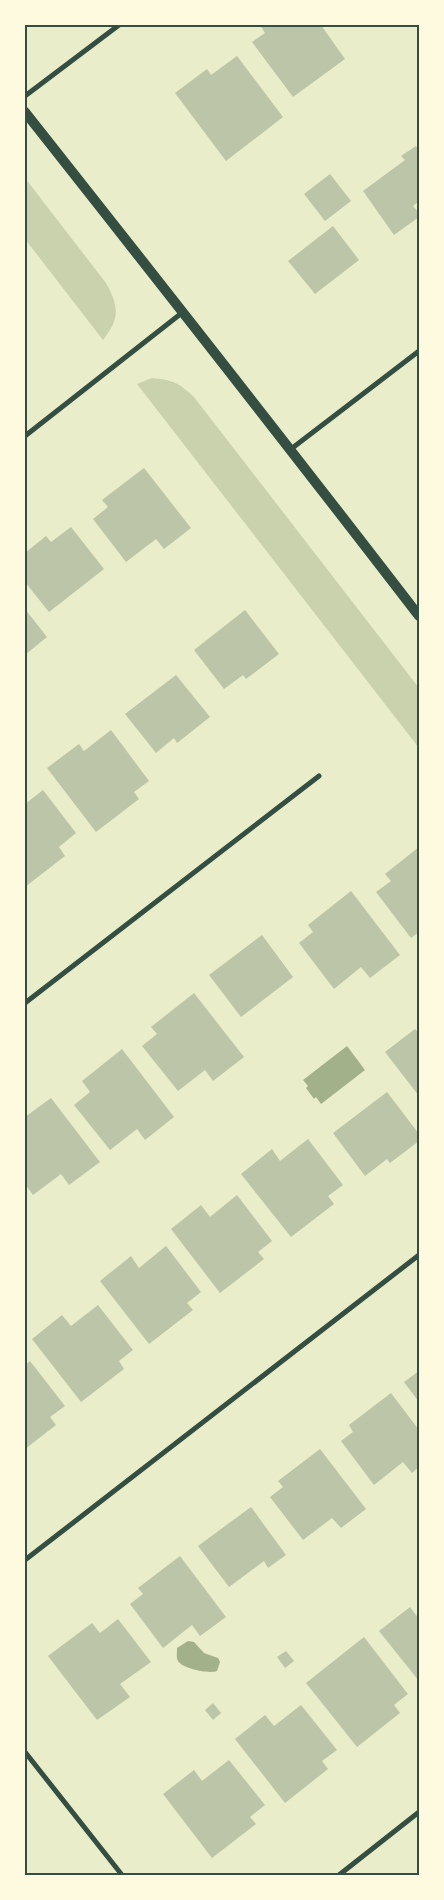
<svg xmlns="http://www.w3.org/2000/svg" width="444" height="1900" font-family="'DM Sans',sans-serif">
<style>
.green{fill:#cad2ad}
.water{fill:#a3b18a}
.building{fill:#bcc5a7}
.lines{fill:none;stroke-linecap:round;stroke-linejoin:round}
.minor{stroke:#344e41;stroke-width:5}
.secondary{stroke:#344e41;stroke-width:10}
.neatline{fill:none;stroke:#344e41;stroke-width:2}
</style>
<rect width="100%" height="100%" fill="#e9edc9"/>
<path class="green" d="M 25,178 L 106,283 C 119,306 120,319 103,340 L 25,239 Z
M 152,378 C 173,380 179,383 194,397 L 419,688 L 419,748 L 137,384 Z"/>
<path class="water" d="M 347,1046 L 365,1070 L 321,1104 L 316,1097 L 314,1099 L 306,1088 L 308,1086 L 303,1080 Z
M 188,1641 L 194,1642 L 204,1653 L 218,1658 L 220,1662 L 217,1671 C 209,1674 183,1669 178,1661 C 176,1657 177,1653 177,1648 Z"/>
<path class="building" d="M 260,25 L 321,25 L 345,59 L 293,97 L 252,42 L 265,33 Z
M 237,56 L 283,117 L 226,161 L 175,93 L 207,69 L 211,75 Z
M 416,146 L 419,150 L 419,201 L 413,206 L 419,213 L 419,217 L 394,235 L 363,191 L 405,160 L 401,156 Z
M 330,174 L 351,201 L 325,221 L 304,194 Z
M 333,226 L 359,260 L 315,294 L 288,261 Z
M 144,468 L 191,528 L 164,549 L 156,539 L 126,562 L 93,519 L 108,507 L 102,500 Z
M 71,527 L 104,569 L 49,612 L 25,582 L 25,553 L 46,536 L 51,542 Z
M 25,609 L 47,637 L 25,655 Z
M 245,610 L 279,654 L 246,679 L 243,675 L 224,689 L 194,650 Z
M 176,675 L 210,717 L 177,743 L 174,738 L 156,753 L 125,714 Z
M 111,730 L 149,781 L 134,792 L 139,799 L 96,832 L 47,768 L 79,744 L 84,751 Z
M 43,790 L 76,833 L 59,847 L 65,856 L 25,887 L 25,804 Z
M 419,847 L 419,932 L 411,938 L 376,892 L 391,881 L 385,874 Z
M 351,891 L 400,955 L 370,978 L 361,967 L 334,989 L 299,943 L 313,932 L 308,925 Z
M 262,935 L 293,977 L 241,1017 L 209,975 Z
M 194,993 L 244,1057 L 213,1081 L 205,1070 L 178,1091 L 142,1046 L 157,1034 L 151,1027 Z
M 415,1029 L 419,1033 L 419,1096 L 385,1052 Z
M 122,1049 L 174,1117 L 145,1140 L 137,1129 L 110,1150 L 74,1105 L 90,1092 L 82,1081 Z
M 387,1092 L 419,1134 L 419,1141 L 390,1163 L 387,1159 L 365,1176 L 333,1133 Z
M 51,1098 L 100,1162 L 69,1185 L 61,1174 L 33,1195 L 25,1184 L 25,1117 Z
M 308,1139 L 343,1185 L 328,1196 L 334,1204 L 291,1237 L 241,1174 L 272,1149 L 280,1161 Z
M 237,1195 L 272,1241 L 258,1252 L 264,1259 L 220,1293 L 171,1229 L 201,1205 L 210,1217 Z
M 166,1246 L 201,1292 L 187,1303 L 193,1310 L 149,1344 L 100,1281 L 131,1256 L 139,1268 Z
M 98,1305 L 133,1350 L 119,1361 L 124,1369 L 81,1402 L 32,1339 L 62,1315 L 71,1326 Z
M 30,1361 L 65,1406 L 50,1417 L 56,1425 L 25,1449 L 25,1365 Z
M 419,1371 L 419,1402 L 404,1382 Z
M 391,1393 L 419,1430 L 419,1467 L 412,1473 L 403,1462 L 374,1485 L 341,1441 L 353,1432 L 349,1425 Z
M 320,1449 L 366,1509 L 341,1528 L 332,1518 L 303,1540 L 270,1497 L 283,1487 L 278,1481 Z
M 251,1507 L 286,1555 L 268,1568 L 264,1561 L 229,1587 L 198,1546 Z
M 180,1556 L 226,1617 L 200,1636 L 192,1625 L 163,1648 L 130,1604 L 143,1594 L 138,1588 Z
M 410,1607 L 419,1619 L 419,1681 L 379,1631 Z
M 118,1619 L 151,1662 L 120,1684 L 130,1697 L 97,1720 L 48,1656 L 92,1623 L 100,1633 Z
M 364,1637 L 408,1694 L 394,1705 L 400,1713 L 357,1747 L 306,1683 Z
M 286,1651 L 294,1661 L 285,1668 L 277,1657 Z
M 213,1703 L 221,1713 L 213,1720 L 205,1710 Z
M 301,1705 L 337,1750 L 322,1761 L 328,1769 L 285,1803 L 235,1739 L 265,1715 L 274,1726 Z
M 229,1760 L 265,1805 L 250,1817 L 256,1824 L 212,1858 L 163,1794 L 194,1770 L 202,1781 Z"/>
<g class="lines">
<path class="minor" d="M 25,96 L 119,25
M 25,436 L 183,312
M 291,449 L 419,351
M 25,1003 L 319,776
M 25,1560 L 419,1255
M 25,1752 L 122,1875
M 339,1875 L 419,1812"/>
<path class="secondary" d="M 25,112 C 157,279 289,447 419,616"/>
</g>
<rect width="444" height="1900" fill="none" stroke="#fefae0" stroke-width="52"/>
<rect x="26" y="26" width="392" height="1848" class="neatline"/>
</svg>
